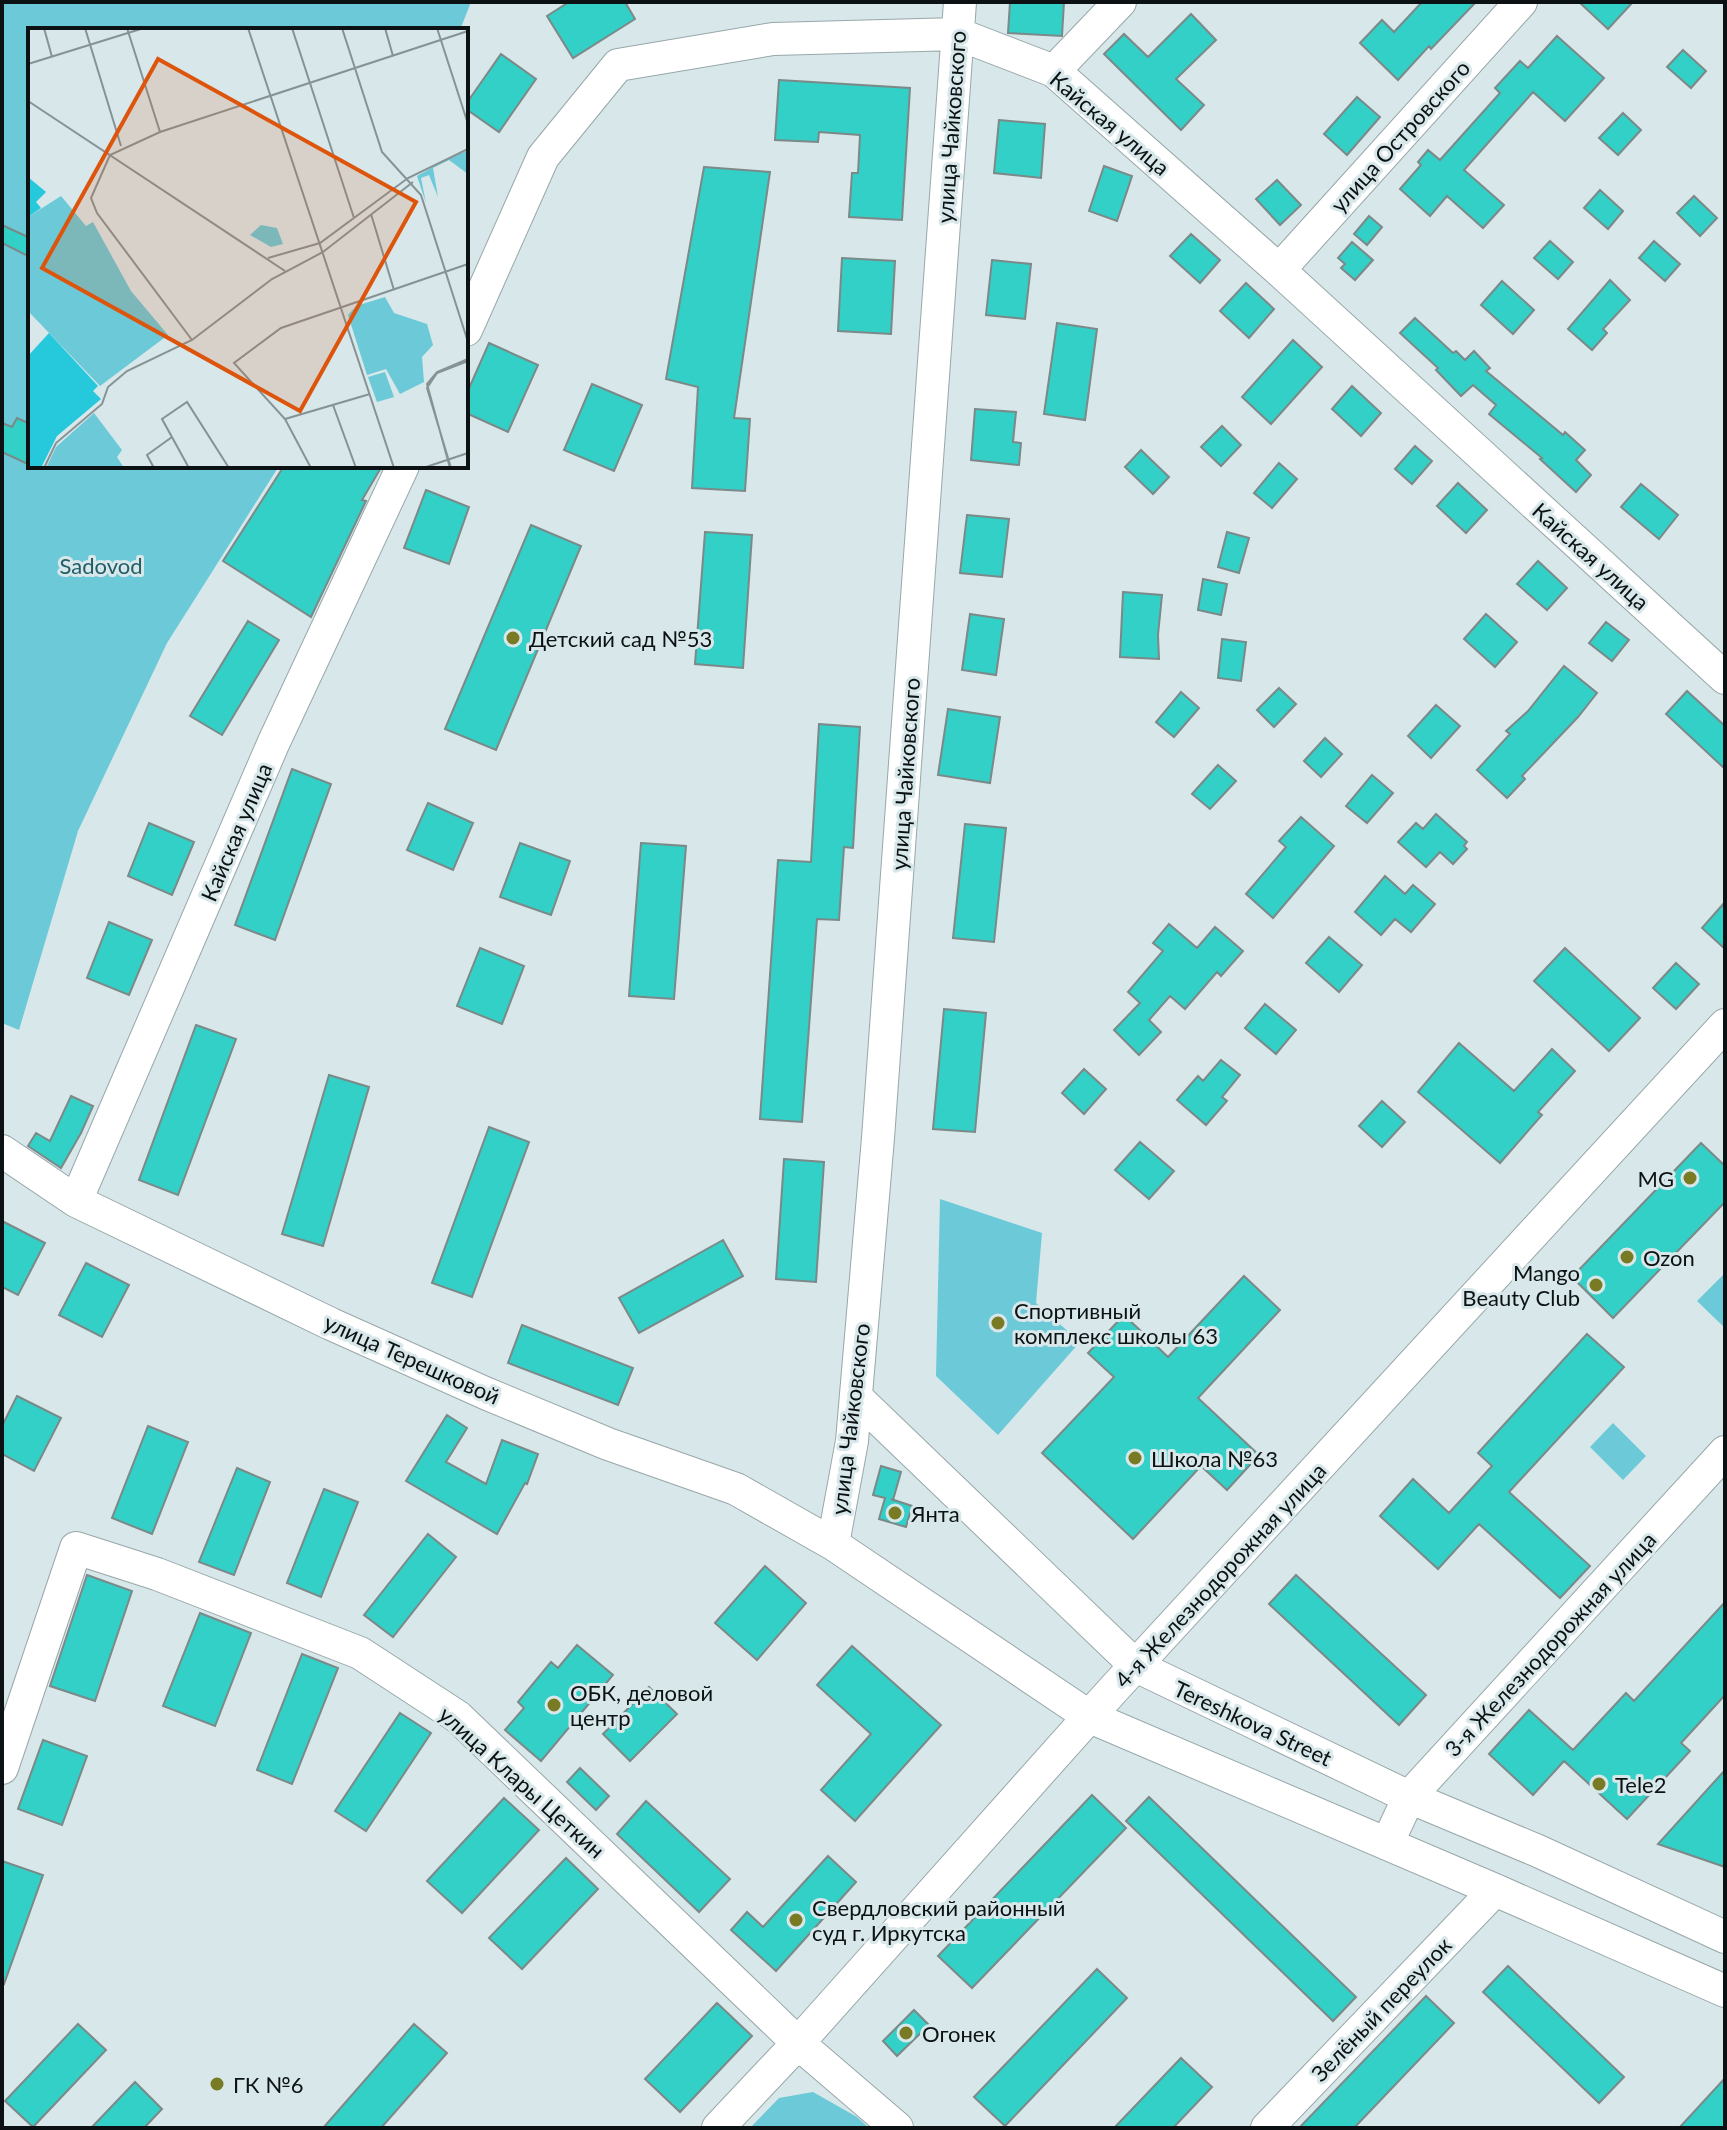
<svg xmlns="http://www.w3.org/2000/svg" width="1727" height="2130" font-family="Lato,sans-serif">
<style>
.green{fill:#6cc9d7}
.building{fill:#33d0c7;stroke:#7b8988;stroke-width:2}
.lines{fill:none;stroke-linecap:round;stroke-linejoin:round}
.minor-casing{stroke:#98a7a9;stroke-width:34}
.minor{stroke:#fff;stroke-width:32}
.poi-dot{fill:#797b24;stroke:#d7e7ea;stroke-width:3}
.labels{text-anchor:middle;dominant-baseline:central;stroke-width:6;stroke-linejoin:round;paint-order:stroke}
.street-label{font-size:22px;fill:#0c1213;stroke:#d7e7ea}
.park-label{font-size:22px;fill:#215d66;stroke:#d7e7ea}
.poi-label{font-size:22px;fill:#0c1213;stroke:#d7e7ea;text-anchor:start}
.inset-road{fill:none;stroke:#869294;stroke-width:2}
.view{fill:#dd550c;fill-opacity:0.15;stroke:#dd550c;stroke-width:4}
.inset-edge{fill:none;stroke:#0c1213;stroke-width:4}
</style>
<rect width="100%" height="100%" fill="#d7e7ea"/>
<path class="green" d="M 2,2 L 471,2 L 460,30 L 30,30 L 30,466 L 279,466 L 167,643 L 78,831 L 19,1030 L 2,1023 Z
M 940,1199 L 1042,1233 L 1036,1303 L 1080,1342 L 998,1435 L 936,1376 Z
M 1725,1273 L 1725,1328 L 1697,1301 Z
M 1613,1423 L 1646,1456 L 1623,1480 L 1590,1447 Z
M 813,2092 L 857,2117 L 869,2128 L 750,2128 L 779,2098 Z"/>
<path class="building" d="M 569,2 L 625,2 L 635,19 L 573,58 L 547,16 Z
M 1010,2 L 1064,2 L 1062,36 L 1008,33 Z
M 1422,2 L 1476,2 L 1431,49 L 1429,46 L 1398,80 L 1360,43 L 1382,20 L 1394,32 Z
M 1579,2 L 1633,2 L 1608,29 Z
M 1191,14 L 1216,40 L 1176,79 L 1204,105 L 1181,130 L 1104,54 L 1124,34 L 1148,57 Z
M 1557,36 L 1604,78 L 1565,121 L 1533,92 L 1464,170 L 1504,205 L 1483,228 L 1447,196 L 1430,216 L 1400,189 L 1421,165 L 1418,162 L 1428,150 L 1440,160 L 1500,93 L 1495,88 L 1520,61 L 1528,68 Z
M 1683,50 L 1706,71 L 1691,88 L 1667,67 Z
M 501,54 L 536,79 L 499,132 L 466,109 L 466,104 Z
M 779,80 L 910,88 L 902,220 L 849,217 L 852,173 L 858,173 L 860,135 L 819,132 L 818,142 L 775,140 Z
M 1357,97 L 1380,117 L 1347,155 L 1324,134 Z
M 1623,113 L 1641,130 L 1618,155 L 1599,138 Z
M 999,120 L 1045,124 L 1041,178 L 994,173 Z
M 1104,166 L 1132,176 L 1117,221 L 1089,211 Z
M 704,167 L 770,172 L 734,418 L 750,419 L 745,491 L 692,488 L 698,387 L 666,379 Z
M 1277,180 L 1301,205 L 1280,225 L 1256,199 Z
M 1600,190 L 1623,211 L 1608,229 L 1584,208 Z
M 1694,196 L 1717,218 L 1700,236 L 1677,213 Z
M 1369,216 L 1382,227 L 1367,245 L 1354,234 Z
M 2,225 L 30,238 L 30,257 L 2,243 Z
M 1191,234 L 1220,260 L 1200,283 L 1170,256 Z
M 1550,241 L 1573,262 L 1558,279 L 1534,258 Z
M 1654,241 L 1680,264 L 1665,281 L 1639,258 Z
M 1352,242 L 1373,260 L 1355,280 L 1341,268 L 1345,264 L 1338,258 Z
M 842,258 L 895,261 L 891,334 L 838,331 Z
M 992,260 L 1031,264 L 1025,319 L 986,315 Z
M 1610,280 L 1630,300 L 1603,329 L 1607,333 L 1592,350 L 1568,329 Z
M 1502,281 L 1534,310 L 1513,334 L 1481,305 Z
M 1246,283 L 1274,309 L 1249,338 L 1220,311 Z
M 1415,318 L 1453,353 L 1456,351 L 1465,360 L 1474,351 L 1490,368 L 1486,371 L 1563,435 L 1565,432 L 1585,450 L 1576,460 L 1591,475 L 1576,492 L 1540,459 L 1542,458 L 1489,414 L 1496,405 L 1473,385 L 1461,396 L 1436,370 L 1438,368 L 1400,333 Z
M 1057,323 L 1097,329 L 1085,420 L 1044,414 Z
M 1293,340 L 1322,367 L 1271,424 L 1242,397 Z
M 489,343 L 538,365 L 508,432 L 466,413 L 466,395 Z
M 592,384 L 642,405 L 614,471 L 564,450 Z
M 1352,386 L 1381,413 L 1361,436 L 1332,409 Z
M 975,409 L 1016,412 L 1013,442 L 1021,443 L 1019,465 L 971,460 Z
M 17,418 L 30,424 L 30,465 L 2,452 L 2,423 L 12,427 Z
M 1222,426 L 1241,445 L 1221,466 L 1201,447 Z
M 1415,446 L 1432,461 L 1412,484 L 1395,469 Z
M 1141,450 L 1169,477 L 1153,494 L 1125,467 Z
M 1279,463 L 1297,479 L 1272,508 L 1254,493 Z
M 284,466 L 382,466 L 362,500 L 366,501 L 311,617 L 223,561 Z
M 1458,483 L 1487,510 L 1466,533 L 1437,506 Z
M 1641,484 L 1678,515 L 1659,539 L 1621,507 Z
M 426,490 L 469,507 L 449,564 L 404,548 Z
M 967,515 L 1009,519 L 1002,577 L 960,573 Z
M 531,525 L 581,546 L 496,750 L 445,729 Z
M 705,532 L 752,535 L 743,668 L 695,664 Z
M 1227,532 L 1249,538 L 1239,573 L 1218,567 Z
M 1538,561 L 1567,588 L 1547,610 L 1517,584 Z
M 1203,579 L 1227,584 L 1221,615 L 1198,610 Z
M 1123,592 L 1162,595 L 1158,635 L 1159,659 L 1120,657 Z
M 970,614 L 1004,619 L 996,675 L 962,670 Z
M 1486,614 L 1517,642 L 1495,667 L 1464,639 Z
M 248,621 L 279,640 L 222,735 L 190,716 Z
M 1606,622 L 1629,640 L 1612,661 L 1589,643 Z
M 1222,639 L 1246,642 L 1241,681 L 1218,678 Z
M 1564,666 L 1597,693 L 1578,717 L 1522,776 L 1525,779 L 1507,798 L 1477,770 L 1510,734 L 1506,731 L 1528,711 Z
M 1279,688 L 1296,704 L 1274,727 L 1257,710 Z
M 1687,691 L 1725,726 L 1725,769 L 1666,714 Z
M 1181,692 L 1199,708 L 1174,737 L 1156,722 Z
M 1436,705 L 1460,726 L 1431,758 L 1408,736 Z
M 948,709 L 1000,717 L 990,783 L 938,775 Z
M 819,724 L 860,727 L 853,848 L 844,847 L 839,920 L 817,919 L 802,1122 L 760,1119 L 778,860 L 811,862 Z
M 1325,738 L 1342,754 L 1321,777 L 1304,761 Z
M 1218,765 L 1236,781 L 1210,809 L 1192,794 Z
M 292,769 L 331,784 L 275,940 L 235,925 Z
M 1372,775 L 1393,793 L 1367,823 L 1346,806 Z
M 428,803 L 473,823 L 453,870 L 407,850 Z
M 1436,814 L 1467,842 L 1464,846 L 1467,849 L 1453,864 L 1440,852 L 1426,867 L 1398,842 L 1416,823 L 1423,829 Z
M 1301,817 L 1334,846 L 1273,918 L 1246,894 L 1286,847 L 1279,841 Z
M 149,823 L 194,842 L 172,895 L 128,876 Z
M 965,824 L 1006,828 L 994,942 L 953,938 Z
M 520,843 L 570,861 L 551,915 L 500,897 Z
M 641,843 L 686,846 L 674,999 L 629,996 Z
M 1385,876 L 1405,894 L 1413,885 L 1435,904 L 1411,932 L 1395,919 L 1381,935 L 1355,912 Z
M 1725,902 L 1725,949 L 1702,928 Z
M 109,922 L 152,940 L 129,995 L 87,978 Z
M 1169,924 L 1197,948 L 1215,927 L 1243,951 L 1221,976 L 1217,972 L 1185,1009 L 1170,996 L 1149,1020 L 1161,1032 L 1139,1055 L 1114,1030 L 1140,1003 L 1128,992 L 1163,951 L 1153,943 Z
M 1329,937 L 1362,965 L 1339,992 L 1306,963 Z
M 480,948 L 524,966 L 502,1024 L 457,1006 Z
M 1565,948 L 1640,1018 L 1609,1051 L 1534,981 Z
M 1676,963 L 1699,984 L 1676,1009 L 1653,988 Z
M 1265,1004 L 1296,1030 L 1276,1054 L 1245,1028 Z
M 944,1009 L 986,1013 L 975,1132 L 933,1129 Z
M 196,1025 L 236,1039 L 178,1195 L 139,1180 Z
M 1459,1043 L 1514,1091 L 1552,1049 L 1575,1071 L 1538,1112 L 1542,1115 L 1500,1163 L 1418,1092 Z
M 1221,1060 L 1240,1075 L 1222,1097 L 1227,1101 L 1206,1125 L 1177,1100 L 1198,1076 L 1203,1081 Z
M 1084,1069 L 1106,1089 L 1084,1114 L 1062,1093 Z
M 329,1075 L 369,1087 L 323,1246 L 282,1234 Z
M 71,1096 L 93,1106 L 81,1133 L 61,1168 L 28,1146 L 36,1133 L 50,1141 Z
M 1382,1101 L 1405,1122 L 1382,1147 L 1359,1126 Z
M 489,1127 L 529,1142 L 472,1297 L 432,1283 Z
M 1140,1142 L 1174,1171 L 1149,1199 L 1115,1170 Z
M 1701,1143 L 1725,1166 L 1725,1202 L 1613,1318 L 1572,1277 Z
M 784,1159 L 824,1162 L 816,1282 L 776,1279 Z
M 2,1221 L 45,1243 L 18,1295 L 2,1287 Z
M 723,1240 L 743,1276 L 639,1333 L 619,1298 Z
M 86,1263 L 129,1285 L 102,1337 L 59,1315 Z
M 1244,1276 L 1280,1310 L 1198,1398 L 1259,1455 L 1227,1490 L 1201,1466 L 1133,1539 L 1042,1453 L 1114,1377 L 1088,1353 L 1124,1315 L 1168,1357 Z
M 522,1325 L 633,1368 L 618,1405 L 508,1363 Z
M 1587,1334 L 1624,1367 L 1509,1492 L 1590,1566 L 1560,1598 L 1479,1524 L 1438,1569 L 1380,1516 L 1413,1479 L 1449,1513 L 1492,1466 L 1478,1453 Z
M 17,1396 L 61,1418 L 34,1471 L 2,1454 L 2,1426 Z
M 447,1415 L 467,1428 L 446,1462 L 486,1484 L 502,1440 L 538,1454 L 527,1484 L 525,1483 L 497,1534 L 406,1481 Z
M 148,1426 L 188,1442 L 152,1534 L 112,1518 Z
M 881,1466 L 901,1472 L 893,1500 L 891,1499 L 912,1506 L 906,1527 L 879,1519 L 885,1498 L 873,1495 Z
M 237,1468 L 270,1482 L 234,1575 L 199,1562 Z
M 324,1489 L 358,1502 L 321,1597 L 287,1583 Z
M 428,1534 L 456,1557 L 393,1637 L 364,1615 Z
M 765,1566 L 806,1603 L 757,1660 L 715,1623 Z
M 87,1575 L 132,1591 L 95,1701 L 50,1686 Z
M 1296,1575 L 1426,1695 L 1399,1725 L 1269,1604 Z
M 1725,1602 L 1725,1695 L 1681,1743 L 1690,1751 L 1627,1819 L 1564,1761 L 1533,1795 L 1489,1754 L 1529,1710 L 1573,1750 L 1626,1693 L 1634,1701 Z
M 200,1613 L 251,1633 L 215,1726 L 163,1706 Z
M 577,1645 L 613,1675 L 541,1761 L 505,1730 L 524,1708 L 518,1702 L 551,1662 L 558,1668 Z
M 852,1646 L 941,1725 L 855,1821 L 821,1790 L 871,1734 L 817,1685 Z
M 302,1654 L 338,1668 L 292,1784 L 257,1770 Z
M 649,1687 L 677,1714 L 630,1761 L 603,1734 Z
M 400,1713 L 431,1733 L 366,1831 L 335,1811 Z
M 43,1740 L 87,1756 L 62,1825 L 18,1809 Z
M 580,1768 L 609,1796 L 596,1810 L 567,1782 Z
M 1725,1770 L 1725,1867 L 1658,1844 Z
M 1092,1795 L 1126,1828 L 972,1988 L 938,1956 Z
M 1149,1797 L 1356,1997 L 1333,2021 L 1126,1821 Z
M 504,1798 L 539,1830 L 462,1913 L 427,1881 Z
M 646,1801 L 730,1879 L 699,1912 L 617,1834 Z
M 828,1856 L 856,1882 L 776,1971 L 731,1930 L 747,1912 L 763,1927 Z
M 566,1858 L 598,1889 L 522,1969 L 489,1938 Z
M 2,1861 L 43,1875 L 4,1984 L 2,1983 Z
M 1508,1966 L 1624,2077 L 1599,2103 L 1483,1992 Z
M 1097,1969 L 1127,1998 L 1005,2126 L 974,2097 Z
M 1426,1996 L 1454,2023 L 1354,2128 L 1299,2128 Z
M 717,2003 L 752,2036 L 680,2112 L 645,2079 Z
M 914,2010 L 929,2025 L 897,2056 L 883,2041 Z
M 78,2024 L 106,2050 L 33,2127 L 5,2101 Z
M 414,2024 L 447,2053 L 381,2128 L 323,2128 Z
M 1181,2058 L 1212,2087 L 1173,2128 L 1114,2128 Z
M 1725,2078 L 1725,2128 L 1679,2128 Z
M 135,2082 L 162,2109 L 144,2128 L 91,2128 Z"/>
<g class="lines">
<g class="minor-casing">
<path id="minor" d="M 1054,71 L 1120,2
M 1279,270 L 1521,2
M 466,330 L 543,157 L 618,65 L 773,39 L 958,34 L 1054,71 L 1279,270 L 1725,678
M 2,1151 L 76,1201 L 331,1324 L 485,1393 L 608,1444 L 736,1489 L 833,1544 L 1090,1717 L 1495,1890 L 1725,1991
M 76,1201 L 273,744 L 403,466
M 856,1397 L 1136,1666 L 1409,1797 L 1538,1851 L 1725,1937
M 833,1544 L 852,1441 L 878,1138 L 960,2
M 2,1768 L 76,1548 L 157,1574 L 360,1653 L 458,1717 L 798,2043 L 897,2128
M 1387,1844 L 1409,1797 L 1725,1452
M 718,2128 L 798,2043 L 1112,1691 L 1725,1025
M 1267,2128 L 1495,1890"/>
</g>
<use href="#minor" class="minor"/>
</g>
<g class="poi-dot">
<circle cx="513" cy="638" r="8"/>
<circle cx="1690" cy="1178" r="8"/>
<circle cx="1627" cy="1257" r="8"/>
<circle cx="1596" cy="1285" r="8"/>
<circle cx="998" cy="1323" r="8"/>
<circle cx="1135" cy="1458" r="8"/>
<circle cx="895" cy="1513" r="8"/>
<circle cx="554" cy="1705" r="8"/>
<circle cx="1599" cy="1784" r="8"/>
<circle cx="796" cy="1920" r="8"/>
<circle cx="906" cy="2033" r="8"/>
<circle cx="217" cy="2084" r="8"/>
</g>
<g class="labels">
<g class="street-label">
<text transform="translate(1110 123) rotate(40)">Кайская улица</text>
<text transform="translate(951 127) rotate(-86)">улица Чайковского</text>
<text transform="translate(1400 136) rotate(-48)">улица Островского</text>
<text transform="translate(1591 556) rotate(42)">Кайская улица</text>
<text transform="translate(905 774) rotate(-86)">улица Чайковского</text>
<text transform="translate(236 832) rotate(-67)">Кайская улица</text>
<text transform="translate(412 1359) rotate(24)">улица Терешковой</text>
<text transform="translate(850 1419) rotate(-83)">улица Чайковского</text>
<text transform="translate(1220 1575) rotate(-47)">4-я Железнодорожная улица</text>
<text transform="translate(1550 1644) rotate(-47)">3-я Железнодорожная улица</text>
<text transform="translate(1253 1723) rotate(25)">Tereshkova Street</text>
<text transform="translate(522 1782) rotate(42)">улица Клары Цеткин</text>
<text transform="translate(1381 2009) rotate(-46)">Зелёный переулок</text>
</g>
<g class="park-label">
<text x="101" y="565">Sadovod</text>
</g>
<g class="poi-label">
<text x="529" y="638">Детский сад №53</text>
<text x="1674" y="1178" text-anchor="end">MG</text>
<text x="1643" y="1257">Ozon</text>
<text x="1580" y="1272" text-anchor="end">Mango<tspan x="1580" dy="25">Beauty Club</tspan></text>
<text x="1014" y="1310">Спортивный<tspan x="1014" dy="25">комплекс школы 63</tspan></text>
<text x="1151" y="1458">Школа №63</text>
<text x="911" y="1513">Янта</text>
<text x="570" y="1692">ОБК, деловой<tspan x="570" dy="25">центр</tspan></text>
<text x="1615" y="1784">Tele2</text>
<text x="812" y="1907">Свердловский районный<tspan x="812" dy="25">суд г. Иркутска</tspan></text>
<text x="922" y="2033">Огонек</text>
<text x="233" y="2084">ГК №6</text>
</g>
</g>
<g transform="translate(28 28)">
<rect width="440" height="440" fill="#d7e7ea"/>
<path d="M 440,123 L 440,146 L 421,132 L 405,140 L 410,169 L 401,147 L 393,150 L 398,175 L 389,148 L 423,129 ZM 33,168 L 58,198 L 65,194 L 103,263 L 140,307 L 72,358 L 0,283 L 0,189 ZM 233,197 L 249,200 L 255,216 L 243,219 L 222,207 ZM 357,269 L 366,285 L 399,296 L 405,317 L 394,329 L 396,354 L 372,366 L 358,341 L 339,347 L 320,287 L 328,278 ZM 357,344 L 366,369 L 349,374 L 340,349 ZM 66,385 L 94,422 L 89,429 L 96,440 L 18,440 L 28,419 Z" fill="#6cc9d7"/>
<path d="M 0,149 L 18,164 L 8,174 L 13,180 L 0,189 ZM 21,305 L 70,358 L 65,363 L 73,371 L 29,408 L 13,440 L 0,440 L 0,328 Z" fill="#26c8dc"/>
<path class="inset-road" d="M 16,0 L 24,29M 57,0 L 93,118M 99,0 L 132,104M 220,0 L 366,440M 264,0 L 326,190M 314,0 L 354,124 L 393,167 L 440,314M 357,0 L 365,28M 409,0 L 440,96M 0,36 L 116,0M 0,73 L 257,243M 343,186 L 366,262M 240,230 L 292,215 L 380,150 L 440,121M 164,312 L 69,185 L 63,170 L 82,127 L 132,104 L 440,3M 305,377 L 328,440M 257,391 L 342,366M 16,440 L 28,415 L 74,376 L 80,359 L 99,343 L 164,312 L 244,251 L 295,224 L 385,154M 126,440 L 119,427 L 144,409M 161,440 L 134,391 L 159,374 L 201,440M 283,440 L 257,391 L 206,335 L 253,300 L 440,236M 395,440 L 440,425M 422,440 L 399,356 L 409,344 L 440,331M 423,440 L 399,360 L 409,345 L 440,333"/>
<path class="view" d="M 130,31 L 388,174 L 272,383 L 14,240 Z"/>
<rect width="440" height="440" class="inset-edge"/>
</g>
<rect width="1727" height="2130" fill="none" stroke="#0c1213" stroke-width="8"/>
</svg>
